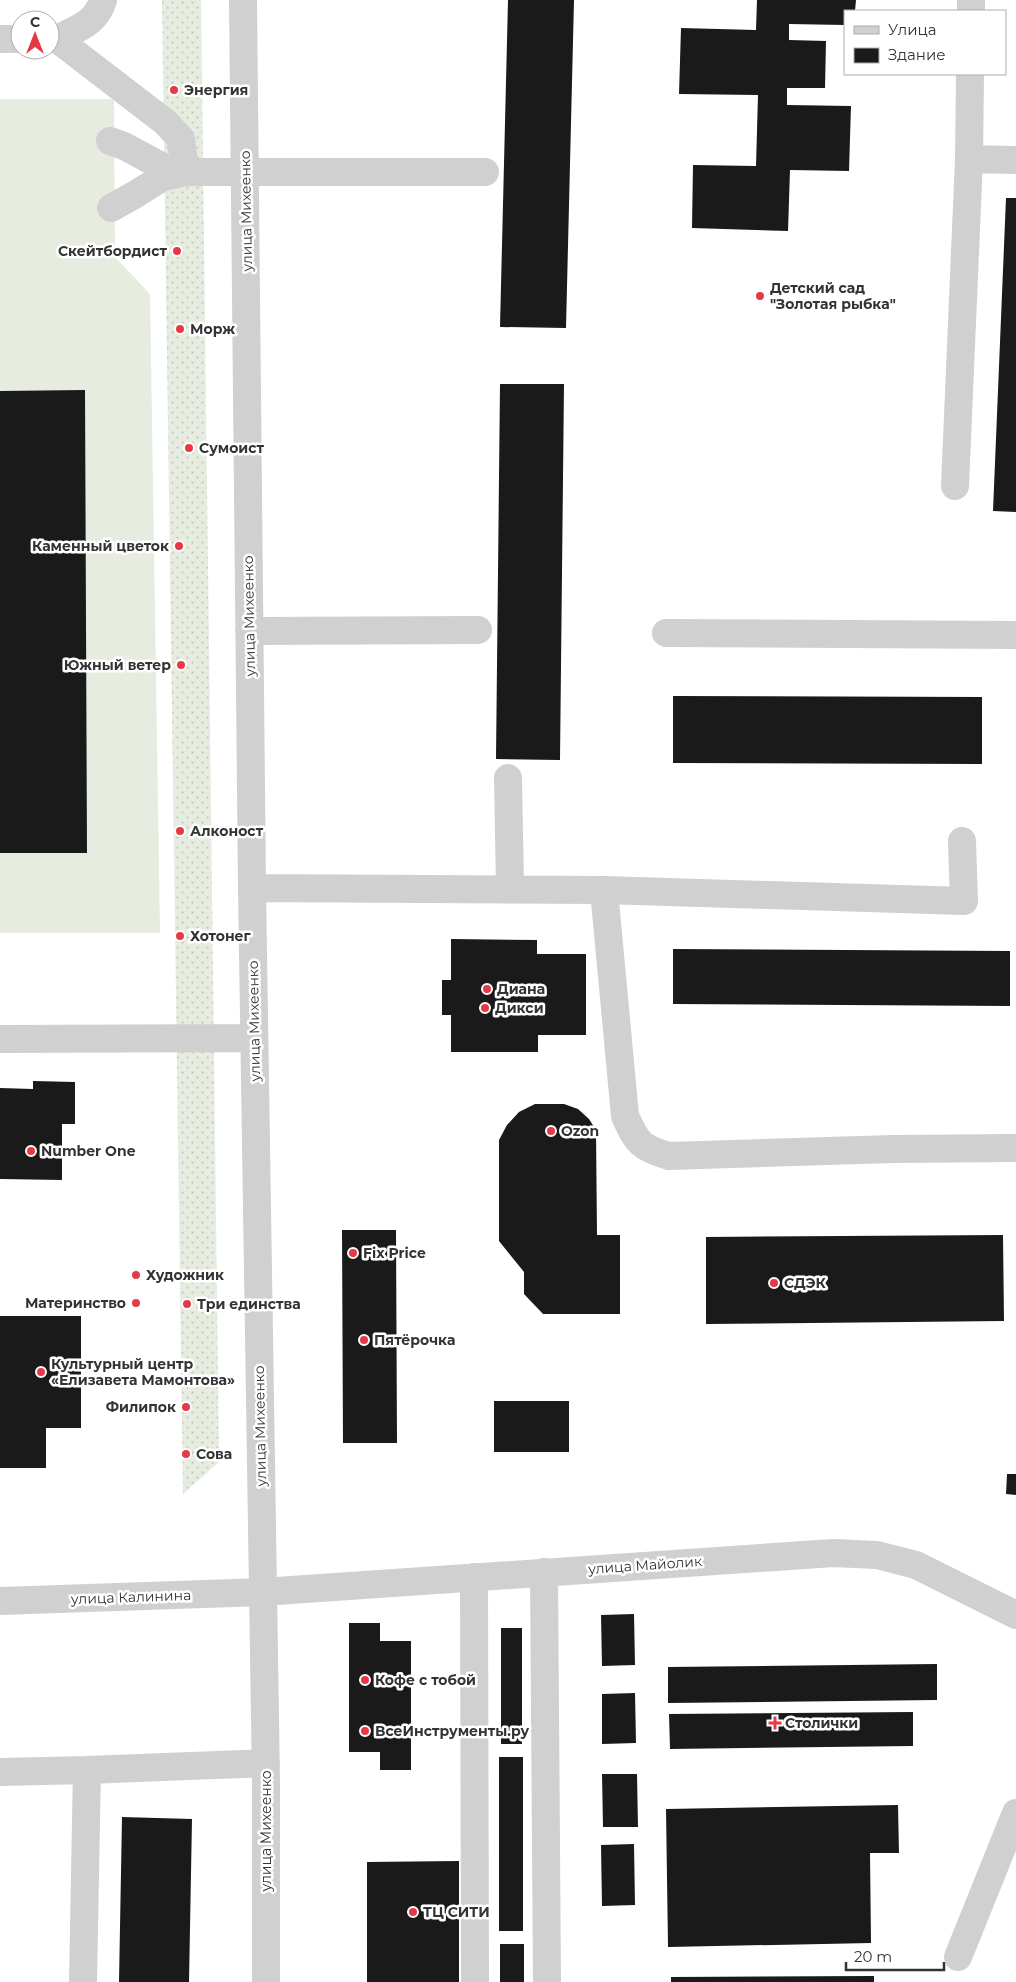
<svg xmlns="http://www.w3.org/2000/svg" width="1016" height="1982" font-family="Montserrat,sans-serif">
<style>
.grass{fill:url(#grass-dots)}
.pitch{fill:#e6ecdf}
.building{fill:#1a1a1a}
.lines{fill:none;stroke-linecap:round;stroke-linejoin:round}
.minor{stroke:#d0d0d0;stroke-width:28}
.poi-dot{fill:#e63946;stroke:#fff;stroke-width:2}
.labels{text-anchor:middle;dominant-baseline:central;stroke-width:5;stroke-linejoin:round;paint-order:stroke}
.poi-label{font-size:14px;font-weight:bold;fill:#333;stroke:#fff;text-anchor:start}
.street-label{font-size:14px;fill:#333;stroke:#fff}
</style>
<defs>
<pattern id="grass-dots" width="8" height="8" patternUnits="userSpaceOnUse" patternTransform="scale(1.25)"><rect width="8" height="8" fill="#e6ecdf"/><path d="M2 2h.1M6 6h.1" fill="none" stroke="#c6cbc0" stroke-width="1.8" stroke-linecap="round"/></pattern>
</defs>
<rect width="100%" height="100%" fill="#fff"/>
<path class="grass" d="M 162,0 L 201,0 L 219,1462 L 183,1494 Z"/>
<path class="pitch" d="M 0,99 L 114,99 L 115,257 L 150,294 L 160,933 L 0,933 Z"/>
<path class="building" d="M 508,0 L 574,0 L 566,328 L 500,327 Z
M 757,0 L 856,0 L 855,11 L 845,11 L 845,25 L 789,24 L 789,40 L 826,41 L 825,88 L 787,88 L 787,105 L 851,106 L 849,171 L 790,170 L 788,231 L 692,228 L 693,165 L 756,166 L 758,95 L 679,94 L 681,28 L 756,30 Z
M 1006,198 L 1016,198 L 1016,512 L 993,511 Z
M 500,384 L 564,384 L 560,760 L 496,759 Z
M 85,390 L 87,853 L 0,853 L 0,391 Z
M 673,696 L 982,697 L 982,764 L 673,763 Z
M 451,939 L 537,940 L 537,954 L 586,954 L 586,1035 L 538,1035 L 538,1052 L 451,1052 L 451,1015 L 442,1015 L 442,980 L 451,980 Z
M 673,949 L 1010,951 L 1010,1006 L 673,1004 Z
M 33,1081 L 75,1082 L 75,1124 L 62,1124 L 62,1180 L 0,1179 L 0,1088 L 33,1089 Z
M 535,1104 L 564,1104 L 578,1109 L 589,1119 L 596,1130 L 597,1235 L 620,1235 L 620,1314 L 543,1314 L 524,1294 L 524,1272 L 499,1241 L 499,1140 L 507,1125 L 519,1112 Z
M 342,1230 L 396,1230 L 397,1443 L 343,1443 Z
M 1003,1235 L 1004,1321 L 706,1324 L 706,1237 Z
M 0,1316 L 81,1316 L 81,1428 L 46,1428 L 46,1468 L 0,1468 Z
M 494,1401 L 569,1401 L 569,1452 L 494,1452 Z
M 1007,1474 L 1016,1474 L 1016,1495 L 1006,1494 Z
M 634,1614 L 635,1665 L 602,1666 L 601,1615 Z
M 349,1623 L 380,1623 L 380,1641 L 411,1641 L 411,1770 L 380,1770 L 380,1752 L 349,1752 Z
M 501,1628 L 522,1628 L 522,1744 L 501,1744 Z
M 937,1664 L 937,1700 L 668,1703 L 668,1667 Z
M 635,1693 L 636,1743 L 602,1744 L 602,1694 Z
M 913,1712 L 913,1746 L 670,1749 L 669,1714 Z
M 499,1757 L 523,1757 L 523,1931 L 499,1931 Z
M 602,1774 L 637,1774 L 638,1827 L 603,1827 Z
M 898,1805 L 899,1853 L 870,1853 L 871,1943 L 668,1947 L 666,1809 Z
M 122,1817 L 192,1819 L 189,1982 L 119,1982 Z
M 634,1844 L 635,1905 L 602,1906 L 601,1845 Z
M 459,1861 L 459,1982 L 367,1982 L 367,1862 Z
M 500,1944 L 524,1944 L 524,1982 L 500,1982 Z
M 874,1976 L 874,1982 L 671,1982 L 671,1977 Z"/>
<g class="lines">
<path class="minor" d="M 243,0 L 252,888 L 266,1782 L 266,1982
M 971,11 L 971,0
M 0,39 L 20,39
M 50,39 L 57,39 L 165,122 L 181,139 L 185,172
M 57,39 C 77,28 96,24 103,0
M 970,74 L 969,159 L 1016,160
M 110,141 L 124,146 L 165,168 L 185,172 L 485,172
M 111,208 L 136,194 L 163,177 L 185,172
M 955,486 L 969,159
M 249,631 L 478,630
M 666,633 L 1016,635
M 508,778 L 510,888
M 252,888 L 604,890 L 625,1116 C 637,1143 641,1148 669,1156 L 893,1149 L 1016,1148
M 604,890 L 964,901 L 962,841
M 0,1039 L 254,1038
M 544,1572 L 547,1982
M 474,1577 L 475,1982
M 0,1601 L 262,1592 L 833,1553 L 877,1555 L 916,1565 L 1016,1615
M 0,1772 L 87,1770
M 958,1957 L 1016,1813
M 83,1982 L 87,1770 L 266,1763"/>
</g>
<g class="poi-dot">
<circle cx="174" cy="90" r="5"/>
<circle cx="177" cy="251" r="5"/>
<circle cx="760" cy="296" r="5"/>
<circle cx="180" cy="329" r="5"/>
<circle cx="189" cy="448" r="5"/>
<circle cx="179" cy="546" r="5"/>
<circle cx="181" cy="665" r="5"/>
<circle cx="180" cy="831" r="5"/>
<circle cx="180" cy="936" r="5"/>
<circle cx="487" cy="989" r="5"/>
<circle cx="485" cy="1008" r="5"/>
<circle cx="551" cy="1131" r="5"/>
<circle cx="31" cy="1151" r="5"/>
<circle cx="353" cy="1253" r="5"/>
<circle cx="136" cy="1275" r="5"/>
<circle cx="774" cy="1283" r="5"/>
<circle cx="136" cy="1303" r="5"/>
<circle cx="187" cy="1304" r="5"/>
<circle cx="364" cy="1340" r="5"/>
<circle cx="41" cy="1372" r="5"/>
<circle cx="186" cy="1407" r="5"/>
<circle cx="186" cy="1454" r="5"/>
<circle cx="365" cy="1680" r="5"/>
<path d="M772.5 1715.5h5v5h5v5h-5v5h-5v-5h-5v-5h5z"/>
<circle cx="365" cy="1731" r="5"/>
<circle cx="413" cy="1912" r="5"/>
</g>
<g class="labels">
<g class="poi-label">
<text x="184" y="90">Энергия</text>
<text x="167" y="251" text-anchor="end">Скейтбордист</text>
<text x="770" y="288">Детский сад<tspan x="770" dy="16">"Золотая рыбка"</tspan></text>
<text x="190" y="329">Морж</text>
<text x="199" y="448">Сумоист</text>
<text x="169" y="546" text-anchor="end">Каменный цветок</text>
<text x="171" y="665" text-anchor="end">Южный ветер</text>
<text x="190" y="831">Алконост</text>
<text x="190" y="936">Хотонег</text>
<text x="497" y="989">Диана</text>
<text x="495" y="1008">Дикси</text>
<text x="561" y="1131">Ozon</text>
<text x="41" y="1151">Number One</text>
<text x="363" y="1253">Fix Price</text>
<text x="146" y="1275">Художник</text>
<text x="784" y="1283">СДЭК</text>
<text x="126" y="1303" text-anchor="end">Материнство</text>
<text x="197" y="1304">Три единства</text>
<text x="374" y="1340">Пятёрочка</text>
<text x="51" y="1364">Культурный центр<tspan x="51" dy="16">«Елизавета Мамонтова»</tspan></text>
<text x="176" y="1407" text-anchor="end">Филипок</text>
<text x="196" y="1454">Сова</text>
<text x="375" y="1680">Кофе с тобой</text>
<text x="785" y="1723">Столички</text>
<text x="375" y="1731">ВсеИнструменты.ру</text>
<text x="423" y="1912">ТЦ СИТИ</text>
</g>
<g class="street-label">
<text transform="translate(246 211) rotate(-91)">улица Михеенко</text>
<text transform="translate(249 616) rotate(-91)">улица Михеенко</text>
<text transform="translate(254 1021) rotate(-91)">улица Михеенко</text>
<text transform="translate(260 1426) rotate(-91)">улица Михеенко</text>
<text transform="translate(645 1565) rotate(-4)">улица Майолик</text>
<text transform="translate(131 1597) rotate(-2)">улица Калинина</text>
<text transform="translate(266 1831) rotate(-90)">улица Михеенко</text>
</g>
</g>
<rect x="844" y="10" width="162" height="65" fill="#ffffff" stroke="#adadad"/>
<rect x="854" y="26" width="25" height="8" fill="#d0d0d0" stroke="#adadad"/>
<text x="888" y="35" font-size="15" fill="#333333">Улица</text>
<rect x="854" y="48" width="25" height="15" fill="#1a1a1a" stroke="#adadad"/>
<text x="888" y="60" font-size="15" fill="#333333">Здание</text>
<g transform="translate(35 35)"><circle r="24" fill="#ffffff" stroke="#adadad"/>
<path d="M0-4L9 19L0 12L-9 19Z" fill="#e63946"/>
<text y="-8" font-size="14" font-weight="bold" text-anchor="middle" fill="#333333">С</text>
</g>
<path d="M846 1962v8h98v-8" fill="none" stroke="#333333" stroke-width="2.5"/>
<text x="854" y="1962" font-size="15" fill="#333333" stroke="#ffffff" stroke-width="4" paint-order="stroke">20 m</text>
</svg>
